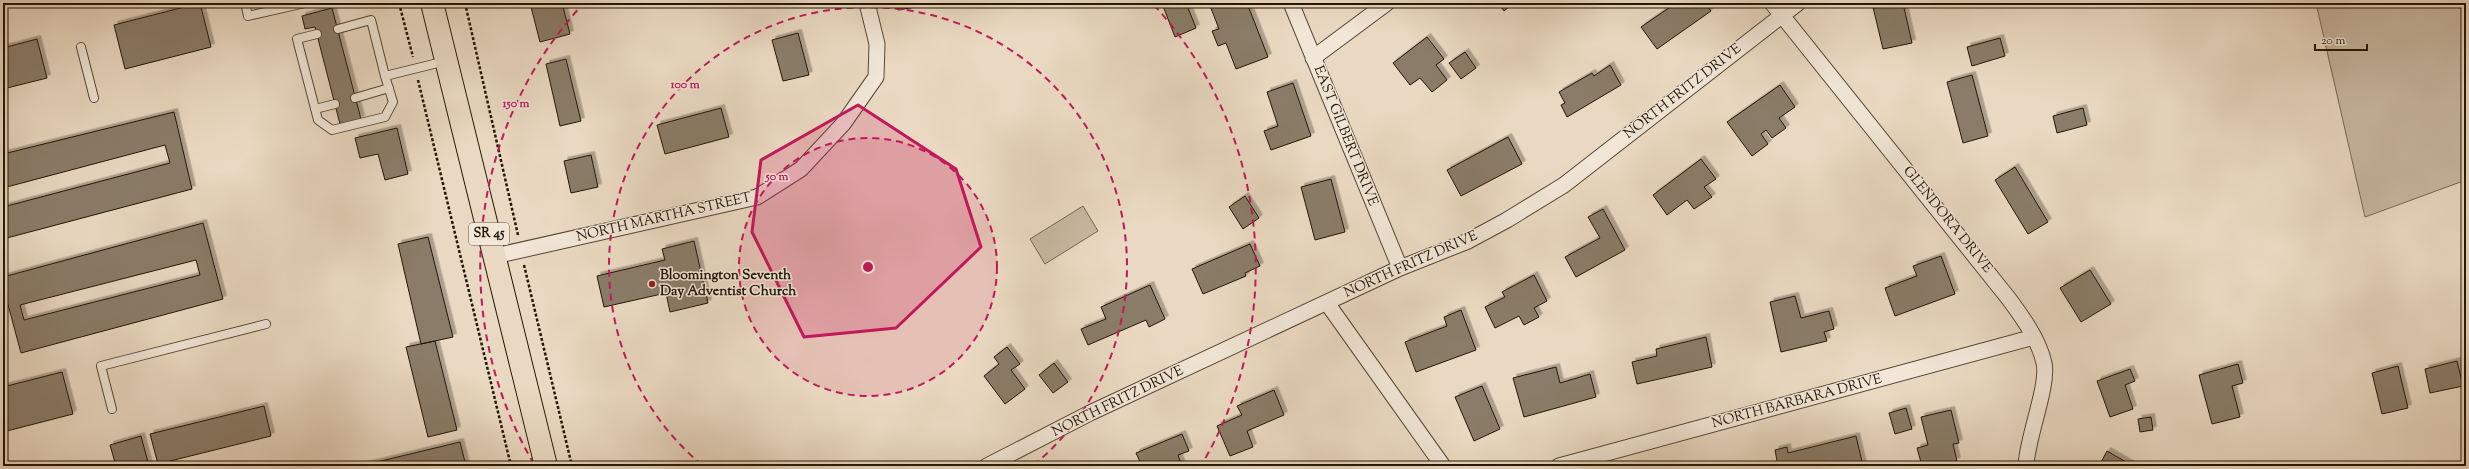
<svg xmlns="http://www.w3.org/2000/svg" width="2469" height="469" font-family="'Sorts Mill Goudy',serif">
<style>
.green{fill:#c8b8a2;stroke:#756753}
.building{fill:#8a7b67;stroke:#221604;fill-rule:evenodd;filter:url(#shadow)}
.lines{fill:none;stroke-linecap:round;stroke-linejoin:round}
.service-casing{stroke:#544734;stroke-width:10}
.minor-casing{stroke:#544734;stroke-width:17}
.trunk-casing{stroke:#221604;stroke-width:24}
.path{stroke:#221604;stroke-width:2.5;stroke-dasharray:3 2;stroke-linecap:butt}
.service{stroke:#f1e6d7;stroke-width:8}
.minor{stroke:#f1e6d7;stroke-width:15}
.trunk{stroke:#ead9c2;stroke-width:22}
.marked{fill:#c2185b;fill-opacity:0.2;stroke:#c2185b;stroke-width:3;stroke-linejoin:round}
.ring{fill:none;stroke:#c2185b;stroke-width:2;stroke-dasharray:7 5}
.poi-dot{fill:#8f2418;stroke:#f1e6d7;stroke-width:1.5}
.labels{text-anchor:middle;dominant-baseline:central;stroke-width:3;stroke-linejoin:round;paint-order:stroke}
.shield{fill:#f1e6d7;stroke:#605443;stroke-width:1}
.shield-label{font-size:13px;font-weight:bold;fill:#221604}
.street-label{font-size:14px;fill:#221604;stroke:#f1e6d7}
.poi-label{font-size:14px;font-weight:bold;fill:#221604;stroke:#f1e6d7;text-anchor:start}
.centre{fill:#c2185b;stroke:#f1e6d7;stroke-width:2}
.ring-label{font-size:12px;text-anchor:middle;font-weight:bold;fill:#c2185b;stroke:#f1e6d7;stroke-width:3;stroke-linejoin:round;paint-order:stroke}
</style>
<defs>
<filter id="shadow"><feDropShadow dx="3.5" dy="-3.5" stdDeviation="0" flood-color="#0004"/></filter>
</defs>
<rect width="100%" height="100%" fill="#ead9c2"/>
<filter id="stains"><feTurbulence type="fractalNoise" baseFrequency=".005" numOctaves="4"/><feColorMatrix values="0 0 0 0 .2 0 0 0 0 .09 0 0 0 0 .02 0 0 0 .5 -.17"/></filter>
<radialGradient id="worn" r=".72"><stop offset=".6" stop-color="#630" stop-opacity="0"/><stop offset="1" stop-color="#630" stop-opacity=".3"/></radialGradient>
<path class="green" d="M 2316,3 L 2466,3 L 2466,180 L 2365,217 Z
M 1083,206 L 1098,231 L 1045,264 L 1030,239 Z"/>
<path class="building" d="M 200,3 L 211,47 L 125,69 L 114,25 Z
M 530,3 L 562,3 L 570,34 L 540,42 Z
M 897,3 L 933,3 L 933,4 L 898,10 Z
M 1169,3 L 1186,3 L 1196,28 L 1175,37 L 1163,6 Z
M 1209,3 L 1247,3 L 1268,57 L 1236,69 L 1226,43 L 1218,46 L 1212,31 L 1219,29 Z
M 1498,3 L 1514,3 L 1504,11 Z
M 1676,3 L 1705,3 L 1711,11 L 1657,49 L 1641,27 Z
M 1872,3 L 1903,3 L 1912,43 L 1883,49 Z
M 332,8 L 361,119 L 340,124 L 315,27 L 305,29 L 302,16 Z
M 798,33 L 809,75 L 783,81 L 772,40 Z
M 1427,37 L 1444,59 L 1436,65 L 1447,80 L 1432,92 L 1420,78 L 1410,85 L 1393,63 Z
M 2000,38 L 2005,56 L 1972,66 L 1967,47 Z
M 37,39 L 47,78 L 3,89 L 3,48 Z
M 1465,52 L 1476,68 L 1461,79 L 1449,63 Z
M 566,59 L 581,121 L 560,126 L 546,64 Z
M 1610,65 L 1621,85 L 1567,117 L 1561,105 L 1565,103 L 1559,92 L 1592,73 L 1594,76 Z
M 1972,75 L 1988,136 L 1963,143 L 1947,82 Z
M 1293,83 L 1311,136 L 1271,150 L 1264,131 L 1278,126 L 1267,92 Z
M 1780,85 L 1795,107 L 1779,118 L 1786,128 L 1772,138 L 1766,130 L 1761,134 L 1768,144 L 1752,156 L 1727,122 Z
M 721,108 L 729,137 L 665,154 L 657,125 Z
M 2083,108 L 2087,125 L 2057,133 L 2053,116 Z
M 174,112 L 192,189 L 3,239 L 3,207 L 170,163 L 165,145 L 3,188 L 3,154 Z
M 397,128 L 408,174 L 385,180 L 378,154 L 360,158 L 355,138 Z
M 1508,137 L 1522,164 L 1461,196 L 1447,170 Z
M 591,155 L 598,187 L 571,193 L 564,161 Z
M 1701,159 L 1716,179 L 1704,187 L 1712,197 L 1694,209 L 1687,200 L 1667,215 L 1653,195 Z
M 2015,167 L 2048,222 L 2028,234 L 1995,180 Z
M 1331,179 L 1345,232 L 1315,240 L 1301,187 Z
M 1245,196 L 1259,218 L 1243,229 L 1229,207 Z
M 1603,209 L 1625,250 L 1576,277 L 1565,257 L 1600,238 L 1588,217 Z
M 203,223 L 223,299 L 21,353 L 3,286 L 3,277 ZM 196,260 L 200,275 L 24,320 L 20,305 Z
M 428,237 L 453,337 L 421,344 L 398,244 Z
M 694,241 L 708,303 L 670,312 L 666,293 L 604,307 L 597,276 L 665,260 L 662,249 Z
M 1250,244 L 1260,266 L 1245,273 L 1246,276 L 1203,294 L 1192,269 Z
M 1941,256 L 1955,294 L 1895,316 L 1885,288 L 1917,276 L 1913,266 Z
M 2090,270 L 2111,304 L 2081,322 L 2060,288 Z
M 1534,275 L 1547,301 L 1534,308 L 1539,317 L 1524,325 L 1519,316 L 1495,328 L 1485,307 L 1505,297 L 1502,292 Z
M 1150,285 L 1165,319 L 1149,327 L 1146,320 L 1088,345 L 1081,329 L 1106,319 L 1101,307 Z
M 1795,296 L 1801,318 L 1829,311 L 1834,329 L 1824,332 L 1827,341 L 1781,352 L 1770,302 Z
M 1461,310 L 1476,350 L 1416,372 L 1405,342 L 1447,326 L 1444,317 Z
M 1706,337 L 1712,367 L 1637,384 L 1632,362 L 1657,356 L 1656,349 Z
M 435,341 L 457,430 L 428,437 L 406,347 Z
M 1007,347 L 1020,364 L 1011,370 L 1025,389 L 1005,404 L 984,376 L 999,364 L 994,357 Z
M 2457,361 L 2463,386 L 2430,393 L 2425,369 Z
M 1054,363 L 1068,382 L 1053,393 L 1039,375 Z
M 2238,364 L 2243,383 L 2232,386 L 2240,417 L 2212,424 L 2199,375 Z
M 2398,366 L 2408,408 L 2382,414 L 2372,373 Z
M 1556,367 L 1560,383 L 1590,374 L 1596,397 L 1524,417 L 1513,378 Z
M 2130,369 L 2135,381 L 2125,385 L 2133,409 L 2110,417 L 2097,381 Z
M 62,372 L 73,414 L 3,432 L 3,387 Z
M 1482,386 L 1500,429 L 1474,441 L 1455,397 Z
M 1274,390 L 1284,415 L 1247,431 L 1253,447 L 1230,456 L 1217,426 L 1242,415 L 1237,406 Z
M 264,406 L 271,436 L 158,464 L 150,434 Z
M 1906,408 L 1912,429 L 1895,434 L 1889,413 Z
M 1951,410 L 1959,443 L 1953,444 L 1957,461 L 1934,466 L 1922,466 L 1917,448 L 1928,445 L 1921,417 Z
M 2151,417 L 2153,430 L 2140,432 L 2138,419 Z
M 1182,434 L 1189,451 L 1178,455 L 1182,466 L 1142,466 L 1136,453 Z
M 141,436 L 149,466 L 116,466 L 110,445 Z
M 1856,436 L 1863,466 L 1778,466 L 1775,450 L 1787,447 L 1788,453 Z
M 460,442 L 466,466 L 360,466 Z
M 2107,451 L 2133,466 L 2099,466 Z"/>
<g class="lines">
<g class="service-casing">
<path id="service" d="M 245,3 L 248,16 L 305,3
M 338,29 L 371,20 L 385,76
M 317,34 L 297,39 L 318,120 L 332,130 L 385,117 L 393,102 L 385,76 L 446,61
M 81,47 L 94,98
M 355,98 L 389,88
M 315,109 L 335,104
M 112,409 L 101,366 L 266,324"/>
</g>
<g class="minor-casing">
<path id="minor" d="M 1291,3 L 1400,268
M 1772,3 L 2009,299 C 2023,318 2039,340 2044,363 C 2049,386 2027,437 2026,466
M 1313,58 L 1387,3
M 495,256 L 757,197 L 801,169 L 843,124 L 876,77 L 877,44 L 867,3
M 1327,303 L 1443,466
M 987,466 L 1090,413 L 1400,268 L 1468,241 L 1507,220 L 1564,185 L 1798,3
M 1559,466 L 2034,337"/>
</g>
<g class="trunk-casing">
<path id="trunk" d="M 432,3 L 546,466"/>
</g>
<path class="path" d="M 399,3 L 413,57
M 465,3 L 518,235
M 418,80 L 511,466
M 524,265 L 572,466"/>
<use href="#service" class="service"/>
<use href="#minor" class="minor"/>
<use href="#trunk" class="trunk"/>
</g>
<path class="marked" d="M 858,105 L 956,169 L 981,247 L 896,328 L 804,337 L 752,232 L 761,160 Z"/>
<circle cx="868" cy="267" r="129" fill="#c2185b" fill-opacity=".12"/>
<g class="ring">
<circle cx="868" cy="267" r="129"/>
<path d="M702 465A259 259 0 1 1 1034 465"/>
<path d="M534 464A388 388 0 0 1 582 5M1154 5A388 388 0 0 1 1202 464"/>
</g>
<circle class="poi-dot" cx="652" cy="284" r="4"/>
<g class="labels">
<rect class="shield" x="469" y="223" width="40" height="22" rx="3"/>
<g class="shield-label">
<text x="489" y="234">SR 45</text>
</g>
<g class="street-label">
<text transform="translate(1683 92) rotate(-38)">NORTH FRITZ DRIVE</text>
<text transform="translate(1345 136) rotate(68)">EAST GILBERT DRIVE</text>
<text transform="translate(664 218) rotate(-13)">NORTH MARTHA STREET</text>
<text transform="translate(1947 220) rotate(51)">GLENDORA DRIVE</text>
<text transform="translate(1411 265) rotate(-24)">NORTH FRITZ DRIVE</text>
<text transform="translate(1118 402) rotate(-26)">NORTH FRITZ DRIVE</text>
<text transform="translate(1797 402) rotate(-15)">NORTH BARBARA DRIVE</text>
</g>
<g class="poi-label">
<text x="660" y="276">Bloomington Seventh<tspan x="660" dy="16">Day Adventist Church</tspan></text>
</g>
</g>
<circle cx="868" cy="267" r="6" class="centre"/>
<g class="ring-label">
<text x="685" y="88">100 m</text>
<text x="516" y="107">150 m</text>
<text x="777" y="180">50 m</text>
</g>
<rect width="2469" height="469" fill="none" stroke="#ead9c2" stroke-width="16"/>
<rect x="4" y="4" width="2461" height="461" fill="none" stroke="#221604" stroke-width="2"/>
<rect x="8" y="8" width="2453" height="453" fill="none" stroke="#221604"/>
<path d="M2315 44v6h52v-6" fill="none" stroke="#221604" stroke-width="2"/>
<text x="2321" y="44" font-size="12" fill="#221604" stroke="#f1e6d7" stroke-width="3" paint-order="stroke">20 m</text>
<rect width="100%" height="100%" filter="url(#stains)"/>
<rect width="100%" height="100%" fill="url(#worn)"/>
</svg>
